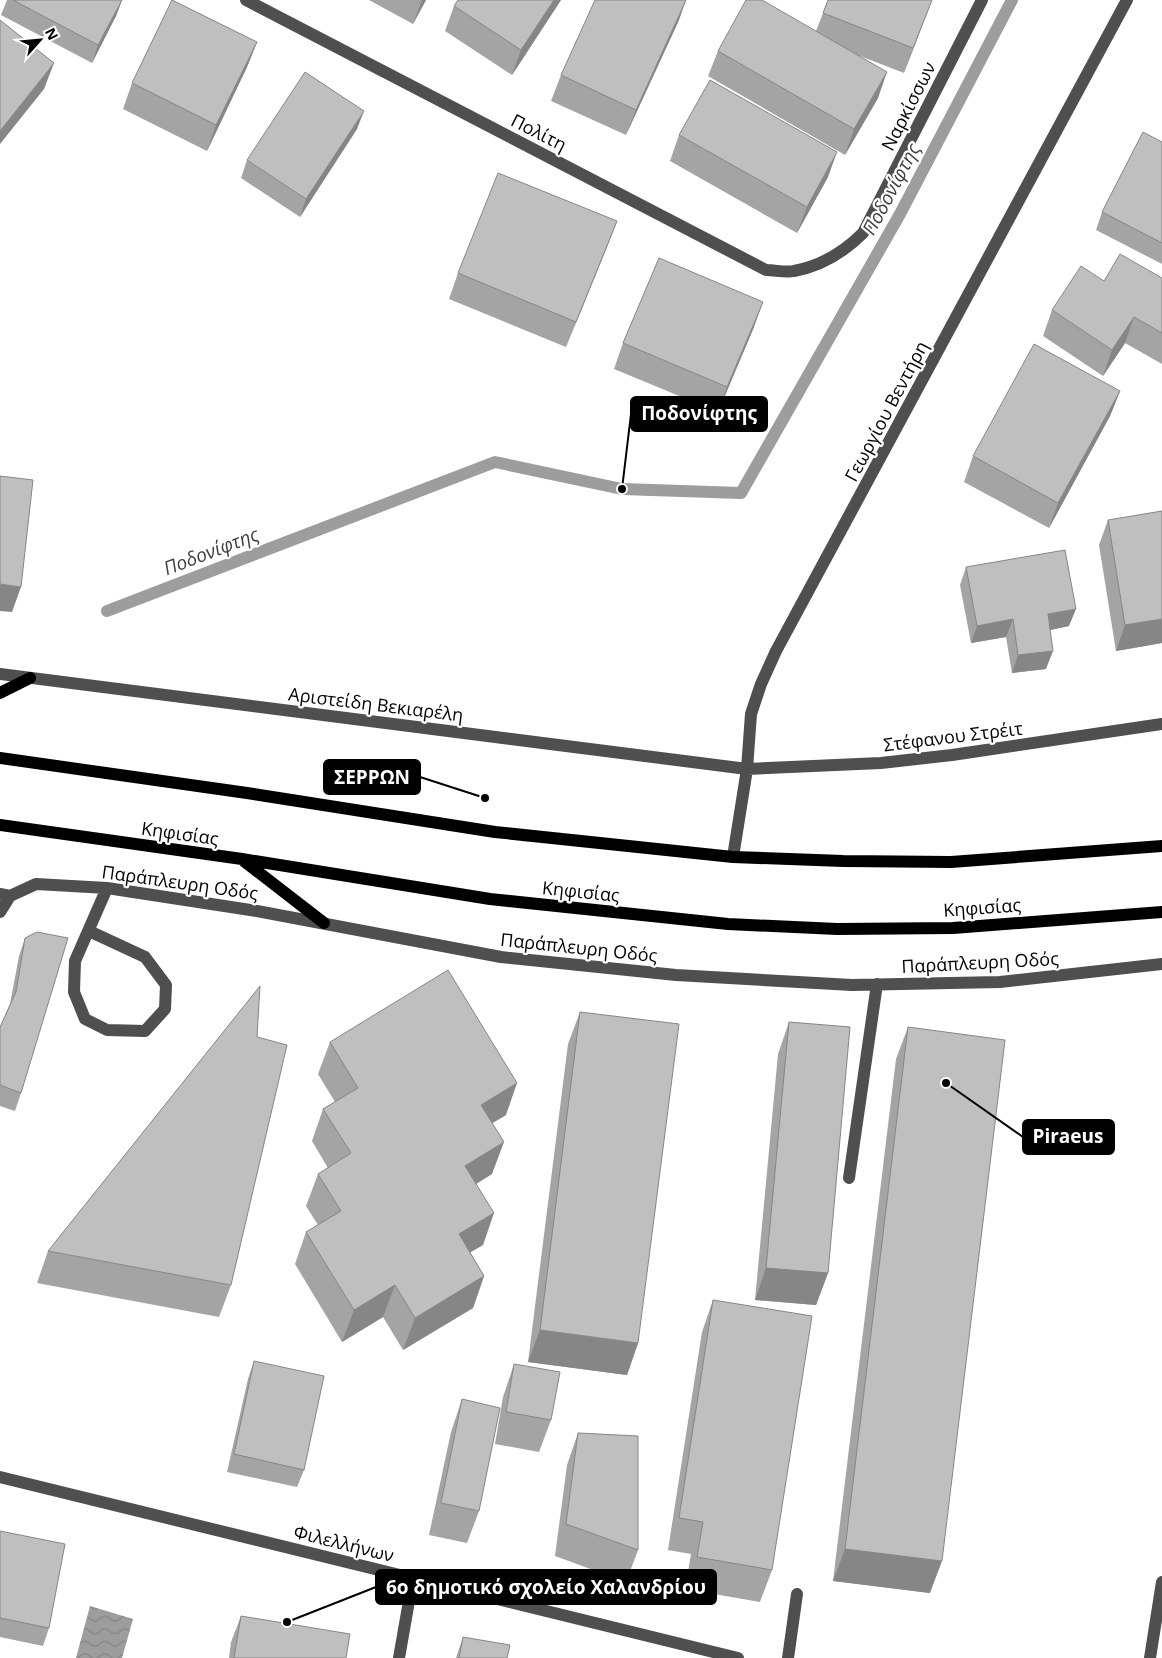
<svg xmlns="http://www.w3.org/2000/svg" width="1162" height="1658" font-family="'Open Sans',sans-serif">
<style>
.water{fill:url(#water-waves)}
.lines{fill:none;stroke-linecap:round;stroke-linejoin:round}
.stream{stroke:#9d9d9d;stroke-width:12}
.minor{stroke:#4f4f4f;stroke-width:12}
.major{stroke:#000;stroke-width:12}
.wall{fill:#a4a4a4}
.shaded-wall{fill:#868686}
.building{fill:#bfbfbf;stroke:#868686}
.labels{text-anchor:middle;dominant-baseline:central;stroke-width:4.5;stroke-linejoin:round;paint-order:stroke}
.street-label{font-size:18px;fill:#000;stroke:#fff}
.water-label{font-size:19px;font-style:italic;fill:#3e3e3e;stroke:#fff}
.leader{fill:none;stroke:#000;stroke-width:2}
.callout-dot{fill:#000;stroke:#fff;stroke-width:2}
.callout{fill:#000;stroke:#000;stroke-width:2}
.callout-label{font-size:19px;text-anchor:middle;font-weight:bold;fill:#fff}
</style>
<defs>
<pattern id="water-waves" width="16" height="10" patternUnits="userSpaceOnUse" patternTransform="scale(1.25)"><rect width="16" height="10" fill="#9d9d9d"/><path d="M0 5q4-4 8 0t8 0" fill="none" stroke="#858585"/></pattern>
</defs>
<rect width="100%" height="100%" fill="#fff"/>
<path class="water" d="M 90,1606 L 133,1619 L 122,1658 L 76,1658 Z"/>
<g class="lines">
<path class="stream" d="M 107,611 L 495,462 L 622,489 L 741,493 L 900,214 L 1012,0"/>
<path class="minor" d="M 246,0 L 766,270 C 775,270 786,273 794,271 C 821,266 844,252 863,233 L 982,0
M 0,674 L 747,769 L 881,763 L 952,755 L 1162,724
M 733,857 L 747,769 L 751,714 L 761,684 L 776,651 L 1127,0
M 0,894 L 10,896 L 36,884 L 107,888 L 257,911 L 501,957 L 676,975 L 852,985 L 1000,982 L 1162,964
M 0,912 L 10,896
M 89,931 L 145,957 L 166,985 L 165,1009 L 145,1031 L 107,1030 L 85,1019 L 74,992 L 75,961 L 107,888
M 849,1178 L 877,984
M 0,1477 L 738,1658
M 399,1658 L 409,1601
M 788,1658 L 797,1594
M 1150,1658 L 1162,1582"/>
<path class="major" d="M 0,693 L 30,678
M 0,758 L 247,793 L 495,832 L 733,857 L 843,861 L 951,862 L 1162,846
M 0,825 L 242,859 L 490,899 L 728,924 L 837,929 L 953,928 L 1162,912
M 244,861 L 324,923"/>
</g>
<path class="wall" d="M 7,0 L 122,0 L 116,16 L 92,63 L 1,15 Z
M 369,0 L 426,0 L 413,24 Z
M 561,0 L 512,75 L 445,31 L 454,6 Z
M 828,0 L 932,0 L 904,73 L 860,56 L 878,98 L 845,155 L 708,76 L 718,51 L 816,31 Z
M 679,20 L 626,135 L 551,101 L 561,75 Z
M 257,42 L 247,67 L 207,151 L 123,109 L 132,83 Z
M 357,129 L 300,217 L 241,178 L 247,160 Z
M 679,135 L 828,177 L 797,233 L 670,161 Z
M 1162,142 L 1162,264 L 1096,230 L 1102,212 Z
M 617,221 L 607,247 L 566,347 L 449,299 L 458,273 Z
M 1162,278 L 1162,364 L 1125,343 L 1103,376 L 1043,336 L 1052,310 L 1104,281 Z
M 754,327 L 718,412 L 614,369 L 623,343 Z
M 1120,391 L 1110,416 L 1049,528 L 964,482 L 973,456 Z
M 1108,520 L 1162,643 L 1116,651 L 1099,545 Z
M 966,567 L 1069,626 L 1050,630 L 1046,669 L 1012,673 L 1006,637 L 971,643 L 960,585 Z
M 25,938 L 21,1093 L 15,1111 L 0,1106 L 0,1027 L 10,1004 L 19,956 Z
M 580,1012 L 638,1343 L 627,1375 L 528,1362 L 568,1044 Z
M 789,1022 L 828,1273 L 816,1305 L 755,1300 L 778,1054 Z
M 908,1027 L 930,1593 L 833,1581 L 896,1059 Z
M 330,1042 L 506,1115 L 492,1123 L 492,1174 L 476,1184 L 483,1245 L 470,1252 L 484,1276 L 473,1308 L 403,1350 L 383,1317 L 342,1342 L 295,1264 L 306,1232 L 318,1225 L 306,1206 L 318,1174 L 328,1168 L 312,1141 L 323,1109 L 335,1102 L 318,1074 Z
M 48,1251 L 231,1285 L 219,1317 L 37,1283 Z
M 713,1300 L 772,1570 L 760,1602 L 685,1589 L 691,1554 L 668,1550 L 702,1332 Z
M 254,1361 L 304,1470 L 297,1487 L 227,1472 L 248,1379 Z
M 514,1364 L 551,1420 L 539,1452 L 495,1444 L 503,1397 Z
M 462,1399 L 479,1511 L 467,1543 L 429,1535 L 451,1432 Z
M 578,1433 L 638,1550 L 626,1582 L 555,1556 L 567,1465 Z
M 0,1531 L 49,1628 L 43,1646 L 0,1637 Z
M 241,1616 L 346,1658 L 229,1658 L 231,1642 Z
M 463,1637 L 507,1658 L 456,1658 Z"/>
<path class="shaded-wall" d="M 122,0 L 116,16 L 92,63 L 98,45 Z
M 422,0 L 426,0 L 413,24 Z
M 554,0 L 561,0 L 512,75 L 521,50 Z
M 686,0 L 679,20 L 626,135 L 636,110 Z
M 932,0 L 904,73 L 913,48 Z
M 257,42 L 247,67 L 207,151 L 216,125 Z
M 54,63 L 44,89 L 0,144 L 0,131 Z
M 887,72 L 878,98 L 845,155 L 854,129 Z
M 364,111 L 357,129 L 300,217 L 306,199 Z
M 837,152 L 828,177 L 797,233 L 807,207 Z
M 617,221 L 607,247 L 566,347 L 576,322 Z
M 763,302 L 754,327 L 718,412 L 727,387 Z
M 1134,317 L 1125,343 L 1103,376 L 1112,350 Z
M 1120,391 L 1110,416 L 1049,528 L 1058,503 Z
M 0,584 L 21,587 L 12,612 L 0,611 Z
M 1076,609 L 1069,626 L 1041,632 L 1048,614 Z
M 1013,619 L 1006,637 L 971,643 L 977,626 Z
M 1162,619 L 1162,643 L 1116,651 L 1125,625 Z
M 1053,651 L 1046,669 L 1012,673 L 1018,655 Z
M 517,1083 L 506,1115 L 469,1137 L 481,1105 Z
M 504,1142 L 492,1174 L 453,1198 L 465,1166 Z
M 494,1213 L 483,1245 L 447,1266 L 459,1234 Z
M 766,1268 L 828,1273 L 816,1305 L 755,1300 Z
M 484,1276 L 473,1308 L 403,1350 L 415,1318 Z
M 395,1285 L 383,1317 L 342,1342 L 354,1310 Z
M 540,1330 L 638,1343 L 627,1375 L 528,1362 Z
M 845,1549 L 942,1561 L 930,1593 L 833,1581 Z"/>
<path class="building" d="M 13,0 L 122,0 L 98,45 Z
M 172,0 L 257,42 L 216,125 L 132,83 Z
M 458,0 L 554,0 L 521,50 L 454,6 Z
M 595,0 L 686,0 L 636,110 L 561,75 Z
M 746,0 L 762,0 L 887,72 L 854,129 L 718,51 Z
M 828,0 L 932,0 L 913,48 L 823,13 Z
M 0,20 L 54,63 L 0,131 Z
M 305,72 L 364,111 L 306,199 L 247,160 Z
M 710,80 L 837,152 L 807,207 L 679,135 Z
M 1143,132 L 1162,142 L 1162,243 L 1102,212 Z
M 498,173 L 617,221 L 576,322 L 458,273 Z
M 1120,254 L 1162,278 L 1162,333 L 1134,317 L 1112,350 L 1052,310 L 1081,266 L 1104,281 Z
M 659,258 L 763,302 L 727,387 L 623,343 Z
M 1034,344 L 1120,391 L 1058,503 L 973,456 Z
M 0,476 L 33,480 L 21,587 L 0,584 Z
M 1162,511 L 1162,619 L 1125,625 L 1108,520 Z
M 1065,550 L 1076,609 L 1048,614 L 1053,651 L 1018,655 L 1013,619 L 977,626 L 966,567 Z
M 37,932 L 68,938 L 21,1093 L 0,1085 L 0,1027 L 16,992 L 25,938 Z
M 448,970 L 517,1083 L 481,1105 L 504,1142 L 465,1166 L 494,1213 L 459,1234 L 484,1276 L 415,1318 L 395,1285 L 354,1310 L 306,1232 L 341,1211 L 318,1174 L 351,1153 L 323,1109 L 358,1088 L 330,1042 Z
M 260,986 L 257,1037 L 287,1045 L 231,1285 L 48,1251 Z
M 580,1012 L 679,1024 L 638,1343 L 540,1330 Z
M 789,1022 L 850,1027 L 828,1273 L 766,1268 Z
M 908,1027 L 1005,1040 L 942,1561 L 845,1549 Z
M 713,1300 L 812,1316 L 772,1570 L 697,1557 L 703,1522 L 679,1518 Z
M 254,1361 L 324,1376 L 304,1470 L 234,1454 Z
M 514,1364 L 560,1372 L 551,1420 L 506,1412 Z
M 462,1399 L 500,1408 L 479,1511 L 441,1503 Z
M 578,1433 L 638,1436 L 638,1550 L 566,1524 Z
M 0,1531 L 65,1544 L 49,1628 L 0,1618 Z
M 241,1616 L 350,1634 L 346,1658 L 234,1658 Z
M 463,1637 L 510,1645 L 507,1658 L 459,1658 Z"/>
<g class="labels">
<g class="street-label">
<text transform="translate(908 106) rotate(-63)">Ναρκίσσων</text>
<text transform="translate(539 132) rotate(27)">Πολίτη</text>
<text transform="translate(886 411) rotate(-62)">Γεωργίου Βεντήρη</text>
<text transform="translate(376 704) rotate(7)">Αριστείδη Βεκιαρέλη</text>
<text transform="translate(953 736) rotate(-7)">Στέφανου Στρέιτ</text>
<text transform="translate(180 833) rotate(8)">Κηφισίας</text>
<text transform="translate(180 882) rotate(8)">Παράπλευρη Οδός</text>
<text transform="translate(581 891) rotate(6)">Κηφισίας</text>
<text transform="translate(982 907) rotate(-4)">Κηφισίας</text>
<text transform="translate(579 947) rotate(6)">Παράπλευρη Οδός</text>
<text transform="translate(980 962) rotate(-3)">Παράπλευρη Οδός</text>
<text transform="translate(344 1543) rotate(14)">Φιλελλήνων</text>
</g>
<g class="water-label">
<text transform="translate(891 189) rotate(-62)">Ποδονίφτης</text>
<text transform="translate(211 551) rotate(-21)">Ποδονίφτης</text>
</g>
</g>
<path class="leader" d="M622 489L631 414M485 798L420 777M946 1083L1023 1137M287 1622L376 1587"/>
<g class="callout-dot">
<circle cx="622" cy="489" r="5"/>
<circle cx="485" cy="798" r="5"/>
<circle cx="946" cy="1083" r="5"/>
<circle cx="287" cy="1622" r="5"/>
</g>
<g class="callout">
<rect x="631" y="397" width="136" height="34" rx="5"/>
<rect x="324" y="760" width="96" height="34" rx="5"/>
<rect x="1023" y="1120" width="91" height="34" rx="5"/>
<rect x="376" y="1570" width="340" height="34" rx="5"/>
</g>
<g class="callout-label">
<text x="699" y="420">Ποδονίφτης</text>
<text x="372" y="784">ΣΕΡΡΩΝ</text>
<text x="1068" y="1143">Piraeus</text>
<text x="546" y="1594">6ο δημοτικό σχολείο Χαλανδρίου</text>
</g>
<g transform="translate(40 40) rotate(63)" stroke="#ffffff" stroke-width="4" paint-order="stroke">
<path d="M0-4L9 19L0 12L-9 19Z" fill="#000000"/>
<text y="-8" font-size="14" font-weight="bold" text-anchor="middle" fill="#000000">N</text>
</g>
</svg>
